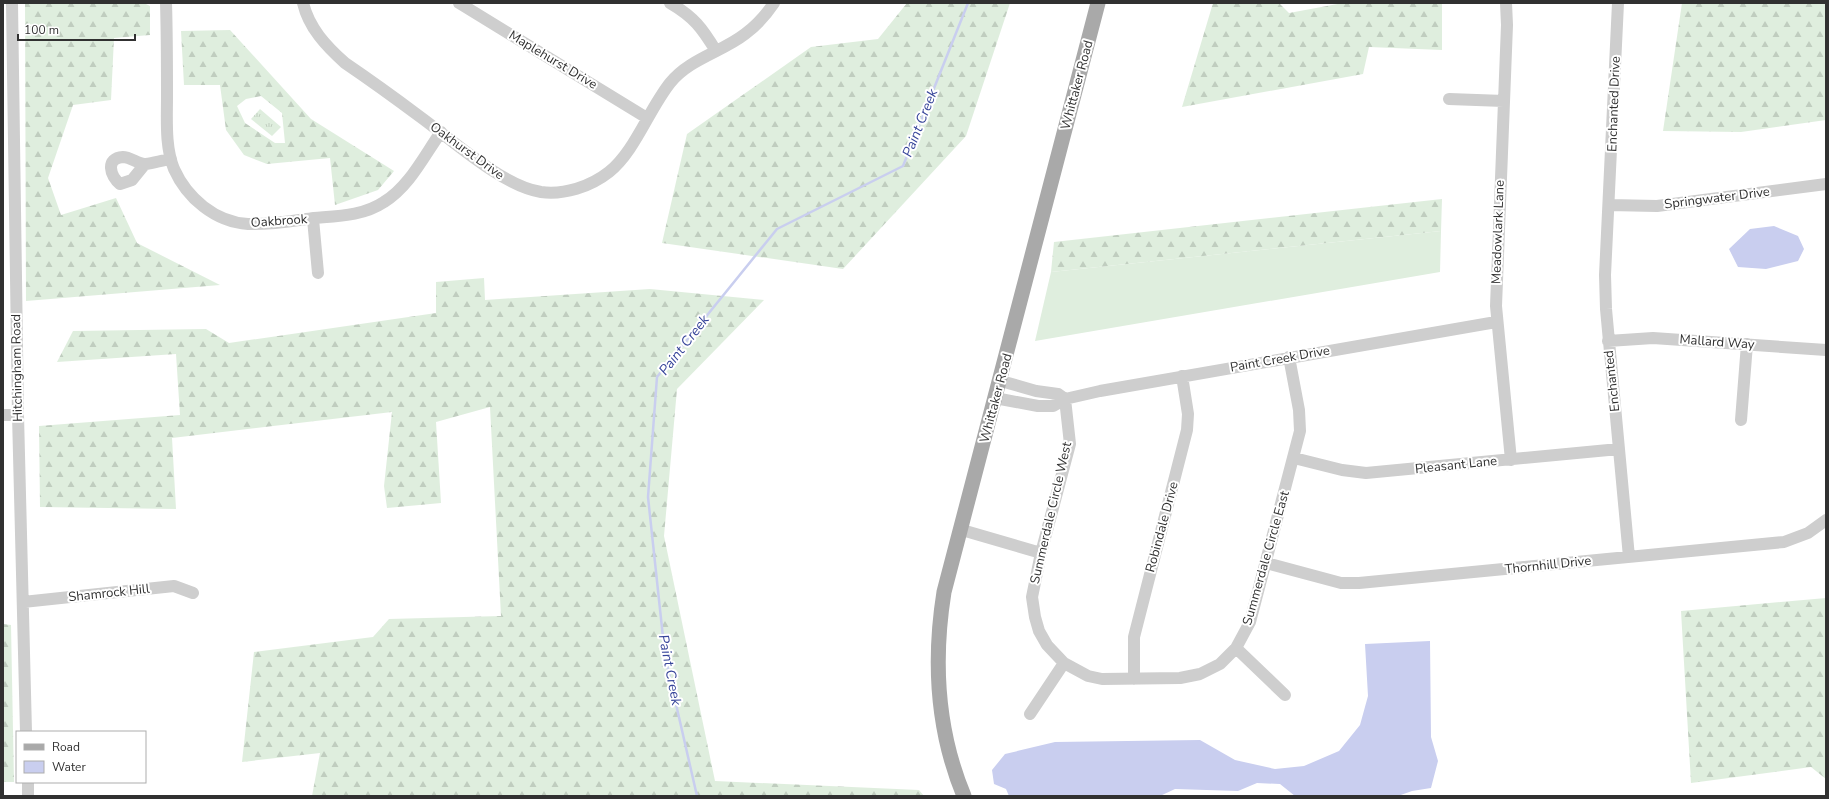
<svg xmlns="http://www.w3.org/2000/svg" width="1829" height="799" font-family="'Nunito Sans',sans-serif">
<style>
.grass{fill:#dfeede}
.forest{fill:url(#forest-firs);fill-rule:evenodd}
.park{fill:url(#park-tufts)}
.water{fill:#c9ceef}
.lines{fill:none;stroke-linecap:round;stroke-linejoin:round}
.stream{stroke:#c9ceef;stroke-width:2.5}
.minor{stroke:#cecece;stroke-width:12}
.major{stroke:#a9a9a9;stroke-width:15}
.labels{text-anchor:middle;dominant-baseline:central;stroke-width:4;stroke-linejoin:round;paint-order:stroke}
.street-label{font-size:13px;fill:#313131;stroke:#fff}
.water-label{font-size:14px;font-style:italic;fill:#37459a;stroke:#fff}
</style>
<defs>
<pattern id="forest-firs" width="22" height="20" patternUnits="userSpaceOnUse"><rect width="22" height="20" fill="#dfeede"/><path d="M5 1l3.5 6h-7zM16 11l3.5 6h-7z" fill="#c0cdbf"/></pattern>
<pattern id="park-tufts" width="24" height="20" patternUnits="userSpaceOnUse"><rect width="24" height="20" fill="#dfeede"/><path d="M3 7l-1-3M5 7V3M7 7l1-3M15 17l-1-3M17 17v-4M19 17l1-3" fill="none" stroke="#c0cdbf"/></pattern>
</defs>
<rect width="100%" height="100%" fill="#fff"/>
<path class="grass" d="M 1441,231 L 1440,272 L 1035,341 L 1051,272 Z"/>
<path class="forest" d="M 25,3 L 144,3 L 150,6 L 150,35 L 114,38 L 111,100 L 73,105 L 48,178 L 61,215 L 116,198 L 137,243 L 220,285 L 26,301 Z
M 907,3 L 1010,3 L 966,136 L 843,269 L 662,243 L 687,134 L 811,47 L 878,39 Z
M 1213,3 L 1279,3 L 1289,13 L 1343,3 L 1442,3 L 1442,50 L 1369,47 L 1363,74 L 1182,107 Z
M 1682,3 L 1826,3 L 1826,120 L 1741,132 L 1663,131 Z
M 230,30 L 311,119 L 394,171 L 378,190 L 335,205 L 330,158 L 267,164 L 244,155 L 226,130 L 220,85 L 184,85 L 181,31 ZM 261,96 L 282,113 L 285,143 L 275,143 L 245,123 L 237,106 L 246,99 Z
M 1442,199 L 1441,231 L 1051,272 L 1054,242 Z
M 484,278 L 485,300 L 650,289 L 764,300 L 677,389 L 664,536 L 715,781 L 919,790 L 924,796 L 312,796 L 320,753 L 242,762 L 254,652 L 373,637 L 389,619 L 501,616 L 490,407 L 436,422 L 441,503 L 387,508 L 384,486 L 392,412 L 172,438 L 176,509 L 40,507 L 39,426 L 180,415 L 176,354 L 57,362 L 73,331 L 206,329 L 229,343 L 436,313 L 436,282 Z
M 1826,598 L 1826,779 L 1811,767 L 1691,783 L 1681,611 Z
M 3,624 L 11,625 L 14,782 L 3,782 Z"/>
<path class="park" d="M 260,109 L 281,127 L 272,136 L 251,119 Z"/>
<path class="water" d="M 1774,226 L 1798,236 L 1804,249 L 1798,261 L 1766,269 L 1738,267 L 1729,249 L 1750,229 Z
M 1430,641 L 1431,737 L 1438,761 L 1431,788 L 1412,791 L 1398,796 L 1295,796 L 1280,784 L 1257,783 L 1238,791 L 1175,789 L 1160,796 L 1009,796 L 1006,789 L 994,784 L 992,770 L 1005,754 L 1055,742 L 1200,740 L 1235,760 L 1275,769 L 1304,766 L 1339,751 L 1360,725 L 1368,696 L 1365,644 Z"/>
<g class="lines">
<path class="stream" d="M 697,796 L 665,656 L 648,497 L 657,377 L 777,229 L 903,166 L 968,3"/>
<path class="minor" d="M 12,3 L 18,415 L 26,732
M 166,3 C 167,34 167,66 167,97 C 167,120 165,147 174,169 C 187,198 215,222 248,224 C 270,225 292,221 314,218 C 338,216 363,216 384,202 C 409,187 424,156 441,132
M 303,3 C 309,28 326,46 345,63 C 370,80 395,98 419,116 C 451,139 502,186 541,192 C 564,195 590,187 609,172 C 635,151 648,111 670,83 C 689,59 722,52 745,34 C 757,25 766,15 774,3
M 459,3 L 647,118
M 670,3 C 694,17 702,28 716,51
M 1506,3 L 1507,25 L 1496,306 L 1511,460
M 1618,3 L 1605,275 L 1606,309 L 1629,557
M 1449,99 L 1504,101
M 145,164 L 132,180 L 120,184 C 110,176 105,158 123,157 C 131,157 139,165 146,164 C 154,163 163,160 171,159
M 1609,205 L 1657,206 L 1826,184
M 313,219 L 318,273
M 1608,341 L 1653,338 L 1826,350
M 1001,381 L 1036,391 L 1058,394 L 1065,399
M 995,398 L 1038,406 L 1053,406 L 1065,399 L 1100,391 L 1496,322
M 1065,399 L 1070,444 L 1041,553 L 1032,597 L 1035,617 L 1039,631 L 1047,645 L 1064,663 L 1088,676 L 1102,679 L 1180,678 L 1200,674 L 1220,664 L 1236,648 L 1250,622 L 1300,431 L 1299,410 L 1289,357
M 3,415 L 18,415
M 1741,420 L 1747,344
M 1294,458 L 1342,470 L 1366,473 L 1619,449
M 962,530 L 1041,553
M 1266,563 L 1341,583 L 1359,583 L 1784,542 L 1808,533 L 1826,520
M 23,602 L 174,586 L 193,593
M 1236,648 L 1285,695
M 1134,679 L 1134,637 L 1187,430 L 1188,414 L 1182,376
M 1030,714 L 1064,663
M 28,782 L 28,796"/>
<path class="major" d="M 964,796 C 937,731 933,661 944,592 L 1098,3"/>
</g>
<g class="labels">
<g class="street-label">
<text transform="translate(553 60) rotate(31)">Maplehurst Drive</text>
<text transform="translate(1077 85) rotate(-75)">Whittaker Road</text>
<text transform="translate(1614 104) rotate(-88)">Enchanted Drive</text>
<text transform="translate(467 151) rotate(36)">Oakhurst Drive</text>
<text transform="translate(1717 198) rotate(-7)">Springwater Drive</text>
<text transform="translate(279 221) rotate(-4)">Oakbrook</text>
<text transform="translate(1498 232) rotate(-88)">Meadowlark Lane</text>
<text transform="translate(1717 342) rotate(4)">Mallard Way</text>
<text transform="translate(1280 359) rotate(-10)">Paint Creek Drive</text>
<text transform="translate(17 368) rotate(-91)">Hitchingham Road</text>
<text transform="translate(1612 381) rotate(-96)">Enchanted</text>
<text transform="translate(996 398) rotate(-75)">Whittaker Road</text>
<text transform="translate(1456 465) rotate(-6)">Pleasant Lane</text>
<text transform="translate(1051 513) rotate(-77)">Summerdale Circle West</text>
<text transform="translate(1162 527) rotate(-75)">Robindale Drive</text>
<text transform="translate(1266 558) rotate(-74)">Summerdale Circle East</text>
<text transform="translate(1548 565) rotate(-6)">Thornhill Drive</text>
<text transform="translate(109 593) rotate(-6)">Shamrock Hill</text>
</g>
<g class="water-label">
<text transform="translate(920 123) rotate(-68)">Paint Creek</text>
<text transform="translate(684 345) rotate(-52)">Paint Creek</text>
<text transform="translate(670 670) rotate(79)">Paint Creek</text>
</g>
</g>
<rect width="1829" height="799" fill="none" stroke="#313131" stroke-width="8"/>
<rect x="16" y="731" width="130" height="52" fill="#ffffff" stroke="#adadad"/>
<rect x="24" y="744" width="20" height="6" fill="#a9a9a9" stroke="#adadad"/>
<text x="52" y="751" font-size="12" fill="#313131">Road</text>
<rect x="24" y="761" width="20" height="12" fill="#c9ceef" stroke="#adadad"/>
<text x="52" y="771" font-size="12" fill="#313131">Water</text>
<path d="M18 34v6h117v-6" fill="none" stroke="#313131" stroke-width="2"/>
<text x="24" y="34" font-size="12" fill="#313131" stroke="#ffffff" stroke-width="3" paint-order="stroke">100 m</text>
</svg>
